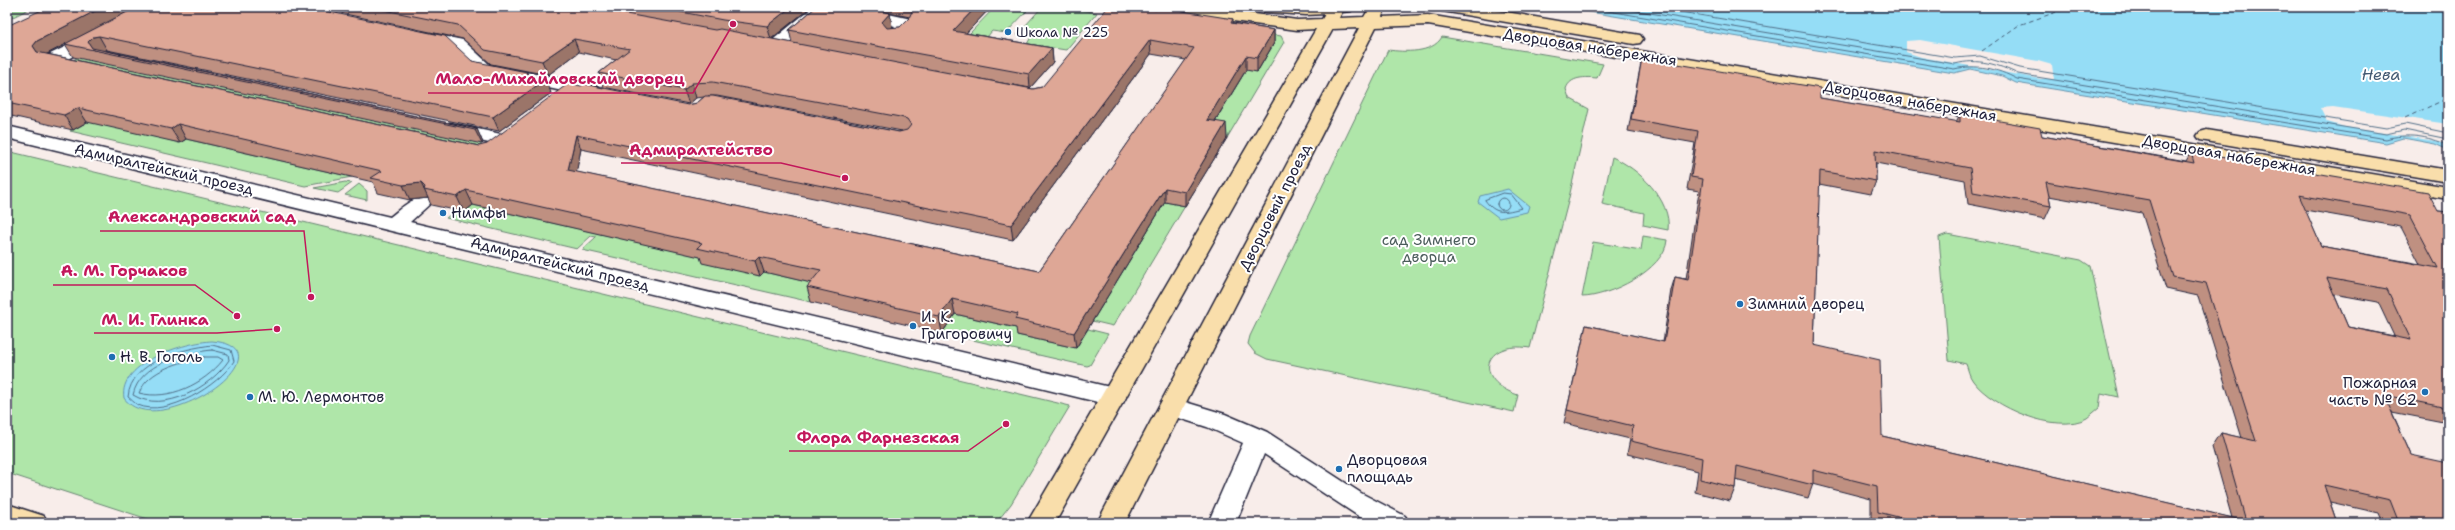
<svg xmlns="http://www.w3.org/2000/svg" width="2455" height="530" font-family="'Shantell Sans',sans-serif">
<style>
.green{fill:#afe6a9;stroke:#688472}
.water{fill:#95ddf6;stroke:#6792ab}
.pier{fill:#f8edea}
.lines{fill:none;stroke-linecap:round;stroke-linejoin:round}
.shore{stroke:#506d86;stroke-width:1}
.ferry{stroke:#445a73;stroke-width:1;stroke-dasharray:4.5 3.5;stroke-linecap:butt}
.minor-casing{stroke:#22223b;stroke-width:3}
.major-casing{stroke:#22223b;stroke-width:3}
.minor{fill:#fff;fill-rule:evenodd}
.major{fill:#f9deab;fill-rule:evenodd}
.wall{fill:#bf9081;stroke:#22223b;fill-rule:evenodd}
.shaded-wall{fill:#9b7569;stroke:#22223b}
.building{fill:#dea796;stroke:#22223b;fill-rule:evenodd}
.poi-dot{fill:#1f6fb2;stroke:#fff;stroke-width:1.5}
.labels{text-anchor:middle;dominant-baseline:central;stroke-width:4;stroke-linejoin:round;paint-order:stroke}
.far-poi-label{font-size:13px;fill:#22223b;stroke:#fff;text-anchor:start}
.street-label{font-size:15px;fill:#22223b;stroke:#fff}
.poi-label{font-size:15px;fill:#22223b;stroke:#fff;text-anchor:start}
.park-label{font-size:15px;fill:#4c5d5c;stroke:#fff}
.water-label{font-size:16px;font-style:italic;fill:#445a73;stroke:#fff}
.leader{fill:none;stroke:#c2185b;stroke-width:1.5}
.callout-dot{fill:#c2185b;stroke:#fff;stroke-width:1.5}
.callout-label{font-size:16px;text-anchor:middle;font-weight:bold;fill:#c2185b;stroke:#fff;stroke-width:4;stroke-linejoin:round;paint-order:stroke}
</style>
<rect width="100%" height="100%" fill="#f8edea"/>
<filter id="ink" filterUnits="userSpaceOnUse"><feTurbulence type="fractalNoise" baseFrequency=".025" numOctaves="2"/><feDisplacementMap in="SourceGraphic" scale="8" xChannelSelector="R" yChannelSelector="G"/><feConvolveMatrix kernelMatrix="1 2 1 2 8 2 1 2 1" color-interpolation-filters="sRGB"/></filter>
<g filter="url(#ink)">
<path class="green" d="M 7,7 L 33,7 L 7,20 Z
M 995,7 L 1027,11 L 1006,33 L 992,31 L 987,37 L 969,34 Z
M 1042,7 L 1062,7 L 1097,13 L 1066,50 L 1027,44 L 1031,37 L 1017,35 Z
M 1265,33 L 1281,36 L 1284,42 L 1227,138 L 1207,134 L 1246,70 L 1257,71 L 1274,44 Z
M 1442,37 L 1603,64 L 1597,78 C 1586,77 1570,76 1566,89 L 1569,98 L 1589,109 L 1568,202 L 1530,348 C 1483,340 1472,380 1518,395 L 1514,412 L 1267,359 L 1255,353 L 1248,344 L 1250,336 L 1388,50 C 1404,52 1432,54 1442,37 Z
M 81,56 L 485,141 L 479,146 L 73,60 Z
M 95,118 L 179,143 L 186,139 L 352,177 L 305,186 L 70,131 Z
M 7,151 L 1070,406 L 1011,504 L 996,523 L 160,523 L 7,473 Z
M 1612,157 C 1638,168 1672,200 1668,230 L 1643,225 L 1644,213 L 1602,204 Z
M 345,182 L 352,183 L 338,193 L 314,188 Z
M 359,184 L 367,191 L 367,200 L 345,195 Z
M 1165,202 L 1185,206 L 1113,326 L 1092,321 Z
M 473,205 L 707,258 L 759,276 L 764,272 L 825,286 L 811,302 L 582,250 L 596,237 L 591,236 L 577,249 L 446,218 L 456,210 L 464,212 Z
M 1947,234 L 2081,260 L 2090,266 L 2119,397 L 2101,393 L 2099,408 C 2095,411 2091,415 2087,418 C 2057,435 1992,407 1973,381 C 1969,376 1968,369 1966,364 L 1949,360 L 1939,237 Z
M 1643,236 L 1667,240 C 1665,270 1608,297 1582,297 L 1593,242 L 1641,250 Z
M 955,314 L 1020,329 L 1017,335 L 1076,348 L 1088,329 L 1108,334 L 1090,365 L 1087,366 L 942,333 Z"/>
<path class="water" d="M 1560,7 L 2448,7 L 2448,150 L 2435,144 L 2403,138 L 2386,143 L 2016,83 L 2002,76 L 1970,69 L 1954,73 Z
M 1508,189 L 1529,206 L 1527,212 L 1499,218 L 1478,202 L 1480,196 Z
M 212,341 C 296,348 157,445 124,398 C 118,362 186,342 212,341 Z"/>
<path class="pier" d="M 1920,40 L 2038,61 L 2052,65 L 2054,79 L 2040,79 L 1921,57 L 1906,52 L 1906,41 Z
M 2333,107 L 2448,124 L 2448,143 L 2345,127 L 2327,122 L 2320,108 Z"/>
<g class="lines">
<path class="shore" d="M 1584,7 L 1954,69 C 1977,64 1996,68 2017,79 L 2386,139 C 2407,133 2427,136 2448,145
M 1614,7 L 1955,64 C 1978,58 1997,64 2018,74 L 2386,134 L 2404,130 L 2448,139
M 1651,7 L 1955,58 L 1980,56 L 2020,68 L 2386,128 L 2405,124 L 2448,133
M 1503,193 L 1511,194 L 1522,208 C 1505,212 1496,216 1485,200 Z
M1497 204a6 6 0 1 1 12 0a6 6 0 1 1-12 0Z
M 212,345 L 231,350 L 234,361 C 219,385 167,418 138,405 C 134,403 131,399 128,397 C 131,361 182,349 212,345 Z
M 212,350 L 228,354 L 229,360 C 211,387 164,414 133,395 C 140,363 184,353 212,350 Z
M 204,357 L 218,357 L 223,360 C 204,384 169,401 139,393 C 149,369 181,362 204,357 Z"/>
<path class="ferry" d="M 1982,51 L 2019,25 L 2071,7
M 2405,118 L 2448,98"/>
<g class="minor-casing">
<path id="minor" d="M 813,7 L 831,7 L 781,51 L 769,51 L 766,47 L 769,43 Z
M 884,13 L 911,19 L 914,23 L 910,31 L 901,40 L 889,40 L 886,36 L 895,26 L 878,22 L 876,18 L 878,14 Z
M 96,32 L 102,33 L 105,37 L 102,41 L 58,64 L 46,64 L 43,60 L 46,56 Z
M 423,32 L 463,40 L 490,65 L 595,86 L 602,88 L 604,92 L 602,96 L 595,98 L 478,73 L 451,48 L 417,41 L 414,37 L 417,33 Z
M 450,123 L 510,136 L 513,140 L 510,144 L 503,146 L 443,133 L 440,129 L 443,125 Z
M 7,126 L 390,217 C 402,208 413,195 428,199 L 431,203 L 410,222 L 1114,388 L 1123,391 L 1126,397 L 1123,403 L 1114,406 L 7,138 Z
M 1172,398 L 1225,414 L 1267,432 L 1361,493 L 1405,516 L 1409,523 L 1369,523 L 1264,454 L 1236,523 L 1208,523 L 1243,443 L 1207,427 L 1163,413 L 1160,407 L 1163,401 Z"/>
</g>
<g class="major-casing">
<path id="major" d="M 1162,7 L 1206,7 L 1297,20 L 1322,19 L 1325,14 L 1306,15 L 1264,12 L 1258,11 L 1256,7 L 1353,7 L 1351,11 L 1342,12 L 1339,18 L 1364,17 L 1370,7 L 1380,7 L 1384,11 L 1382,17 L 1428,15 L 2448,187 L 2448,199 L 1428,25 L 1376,27 L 1125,523 L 1097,523 L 1359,28 L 1333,29 L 1055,523 L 1027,523 L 1316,29 L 1297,30 L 1170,12 L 1164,11 Z
M 1440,7 L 1477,7 L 1634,34 L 1640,35 L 1643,39 L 1640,43 L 1634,44 L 1448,12 L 1442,11 Z
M 2207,130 L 2448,170 L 2448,182 L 2200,140 L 2197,136 L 2200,132 Z
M 7,504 L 44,516 L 48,523 L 7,523 Z"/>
</g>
<use href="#minor" class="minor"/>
<use href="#major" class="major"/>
</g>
<path class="wall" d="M 312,7 L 587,7 L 625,14 L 590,7 L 811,7 L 771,39 L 792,43 L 789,30 L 816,7 L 991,7 L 966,33 L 1052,48 L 1053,62 L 1030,88 L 963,76 L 1033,89 L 1042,87 L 1156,10 L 1233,19 L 1233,23 L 1274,30 L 1274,43 L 1257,72 L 1246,70 L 1215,121 L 1227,138 L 1185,206 L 1165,202 L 1076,348 L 1017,335 L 1016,328 L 955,314 L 942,333 L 853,312 L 811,302 L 807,287 L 811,283 L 764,272 L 760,276 L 702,263 L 700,257 L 473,205 L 464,212 L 431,205 L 428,198 L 410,200 L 378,193 L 373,182 L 186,139 L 180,143 L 87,122 L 73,130 L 7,115 L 7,26 L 472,61 L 529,76 L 551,93 L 499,131 L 107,50 L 104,50 L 477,129 L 483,143 L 482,144 L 73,57 L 65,44 L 47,54 L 479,146 L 688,105 L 697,103 L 704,97 L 696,98 L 689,104 L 603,87 L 599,73 L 616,60 L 579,52 L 548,75 L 491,64 L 463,39 ZM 883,12 L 884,12 L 910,17 L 900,27 L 891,28 L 892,27 L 890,13 ZM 1151,54 L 1186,60 L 1039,271 L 576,172 L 581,149 L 1013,240 ZM 708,96 L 717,96 L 902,131 L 899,132 Z
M 1642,58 L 1820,98 L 1956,122 L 1960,114 L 2042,136 L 2186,161 L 2191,152 L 2438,211 L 2448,212 L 2448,423 L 2392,412 L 2411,455 L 2448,523 L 2383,523 L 2379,513 L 2330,502 L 2337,523 L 1871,523 L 1871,499 L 1813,484 L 1808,498 L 1735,480 L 1735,488 L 1730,501 L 1695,492 L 1698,471 L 1627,454 L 1630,439 L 1564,423 L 1586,325 L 1663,342 L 1671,290 L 1675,277 L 1686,279 L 1699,191 L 1687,189 L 1695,143 L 1628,131 ZM 1876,163 L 1965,180 L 1968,204 L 2045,219 L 2051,206 L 2049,196 L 2142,213 L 2166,289 L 2198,296 L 2242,438 L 2221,433 L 2212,447 L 2232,518 L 1882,436 L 1814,345 L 1819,184 L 1871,194 L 1876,181 ZM 2305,210 L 2401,227 L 2420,264 L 2321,246 ZM 2334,294 L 2378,302 L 2394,336 L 2348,327 Z"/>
<path class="shaded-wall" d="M 103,7 L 137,7 L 45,55 L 42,60 L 33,46 L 37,41 Z
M 791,7 L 811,7 L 771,39 L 767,26 Z
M 873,7 L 884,7 L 884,12 L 878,13 L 875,17 Z
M 976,7 L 991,7 L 955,45 L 953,31 Z
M 890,13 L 892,27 L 884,36 L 882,22 Z
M 1274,30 L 1274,43 L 1257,72 L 1257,58 Z
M 99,36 L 107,50 L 101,51 L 93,50 L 88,42 L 93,37 Z
M 574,39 L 579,52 L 548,75 L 542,61 Z
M 1150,40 L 1151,54 L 1013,240 L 1011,225 Z
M 1052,48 L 1053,62 L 1030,88 L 1029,74 Z
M 1246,56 L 1246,70 L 1207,134 L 1207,120 Z
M 527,72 L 533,86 L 524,75 Z
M 546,79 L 551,93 L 499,131 L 493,117 Z
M 692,83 L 696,98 L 689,104 L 684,90 Z
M 78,108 L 87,122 L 73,130 L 64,115 Z
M 1226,123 L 1227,138 L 1185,206 L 1185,192 Z
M 178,124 L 186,139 L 180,143 L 171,129 Z
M 477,129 L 483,143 L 482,144 L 475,130 Z
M 576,135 L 581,149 L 574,184 L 568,170 Z
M 421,183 L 428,198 L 410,200 L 403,185 Z
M 1165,188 L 1165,202 L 1076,348 L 1074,333 Z
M 466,190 L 473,205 L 464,212 L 457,197 Z
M 759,257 L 764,272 L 760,276 L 755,261 Z
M 952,299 L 955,314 L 942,333 L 939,317 Z"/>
<path class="building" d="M 48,7 L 103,7 L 37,41 L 33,46 L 37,52 L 479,146 L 487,144 L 569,83 L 581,86 L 584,84 L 688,105 L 697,103 L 705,96 L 713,96 L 899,132 L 907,130 L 911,125 L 907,119 L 900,117 L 713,82 L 692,83 L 684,90 L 599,73 L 630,49 L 574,39 L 542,61 L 485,50 L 458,25 L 370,7 L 587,7 L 715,30 L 720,29 L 1033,89 L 1042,87 L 1108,7 L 1139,7 L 1156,10 L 1158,7 L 1164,8 L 1233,19 L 1231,23 L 1274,30 L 1257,58 L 1246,56 L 1207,120 L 1226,123 L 1185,192 L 1165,188 L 1074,333 L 1015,319 L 1018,314 L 952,299 L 939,317 L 850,297 L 807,287 L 821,270 L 759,257 L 755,261 L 697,248 L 702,243 L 466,190 L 457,197 L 424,190 L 425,187 L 421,183 L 403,185 L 371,178 L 382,171 L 178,124 L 171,129 L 78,108 L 64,115 L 7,103 L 7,26 ZM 1150,40 L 1194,48 L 1039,271 L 568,170 L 576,135 L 1011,225 Z
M 137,7 L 306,7 L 445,36 L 472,61 L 527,72 L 524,75 L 546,79 L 493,117 L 99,36 L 93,37 L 88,42 L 92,48 L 477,129 L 475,130 L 65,44 Z
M 655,7 L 791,7 L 767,26 L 723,20 Z
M 816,7 L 873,7 L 874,9 L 890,13 L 882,22 L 887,28 L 900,27 L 909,18 L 913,9 L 912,7 L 976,7 L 953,31 L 1052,48 L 1029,74 L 789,30 Z
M 1642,58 L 1820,88 L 1820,98 L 1960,122 L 1960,114 L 2040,128 L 2042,136 L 2194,163 L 2191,152 L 2428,192 L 2438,211 L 2448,212 L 2448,408 L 2384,395 L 2411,455 L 2448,463 L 2448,523 L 2399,523 L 2390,500 L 2324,485 L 2337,523 L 1922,523 L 1878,512 L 1877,486 L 1813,470 L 1813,485 L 1737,466 L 1735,488 L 1700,479 L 1702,458 L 1631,441 L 1633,426 L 1567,410 L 1586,325 L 1664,342 L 1675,277 L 1688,280 L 1703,179 L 1691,177 L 1698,131 L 1631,119 ZM 1875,150 L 1970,168 L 1973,192 L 2051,206 L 2046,182 L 2149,200 L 2173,277 L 2206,283 L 2256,441 L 2221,433 L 2246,521 L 1882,436 L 1880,360 L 1814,345 L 1820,171 L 1876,181 ZM 2299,195 L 2410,215 L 2438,268 L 2321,246 ZM 2327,278 L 2387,289 L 2411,340 L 2348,327 Z"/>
</g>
<g class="poi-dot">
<circle cx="1008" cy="32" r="4"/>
<circle cx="443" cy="213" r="4"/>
<circle cx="1740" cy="304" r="4"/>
<circle cx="913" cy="326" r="4"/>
<circle cx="112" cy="357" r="4"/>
<circle cx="2425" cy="392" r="4"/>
<circle cx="250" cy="397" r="4"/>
<circle cx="1339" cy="469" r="4"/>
</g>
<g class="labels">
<g class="far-poi-label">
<text x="1016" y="32">Школа № 225</text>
</g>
<g class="street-label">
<text transform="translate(1590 47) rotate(9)">Дворцовая набережная</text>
<text transform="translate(1910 101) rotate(10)">Дворцовая набережная</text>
<text transform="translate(2229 155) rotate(10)">Дворцовая набережная</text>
<text transform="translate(164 169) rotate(13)">Адмиралтейский проезд</text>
<text transform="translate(1275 207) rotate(-63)">Дворцовый проезд</text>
<text transform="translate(560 264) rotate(14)">Адмиралтейский проезд</text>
</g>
<g class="poi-label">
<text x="451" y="213">Нимфы</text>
<text x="1748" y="304">Зимний дворец</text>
<text x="921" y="317">И. К.<tspan x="921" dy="17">Григоровичу</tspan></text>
<text x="120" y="357">Н. В. Гоголь</text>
<text x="2417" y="383" text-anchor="end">Пожарная<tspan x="2417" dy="17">часть № 62</tspan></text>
<text x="258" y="397">М. Ю. Лермонтов</text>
<text x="1347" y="460">Дворцовая<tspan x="1347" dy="17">площадь</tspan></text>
</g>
<g class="park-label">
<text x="1429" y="240">сад Зимнего<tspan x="1429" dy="17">дворца</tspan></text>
</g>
<g class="water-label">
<text x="2381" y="74">Нева</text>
</g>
</g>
<path class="leader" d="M733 24L693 93H428M845 178L781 163H621M311 297L304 231H100M237 316L195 285H53M277 329L217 333H94M1006 424L968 451H789"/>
<g class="callout-dot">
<circle cx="733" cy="24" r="4"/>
<circle cx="845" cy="178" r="4"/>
<circle cx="311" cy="297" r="4"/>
<circle cx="237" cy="316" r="4"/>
<circle cx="277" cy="329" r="4"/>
<circle cx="1006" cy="424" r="4"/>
</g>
<g class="callout-label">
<text x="560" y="84">Мало-Михайловский дворец</text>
<text x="701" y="155">Адмиралтейство</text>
<text x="202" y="222">Александровский сад</text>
<text x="124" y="276">А. М. Горчаков</text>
<text x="155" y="325">М. И. Глинка</text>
<text x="878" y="443">Флора Фарнезская</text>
</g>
<rect width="2455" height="530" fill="none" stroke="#fff" stroke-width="24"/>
<rect x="12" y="12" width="2431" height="506" fill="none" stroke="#22223b" stroke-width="1.5" filter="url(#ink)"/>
</svg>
